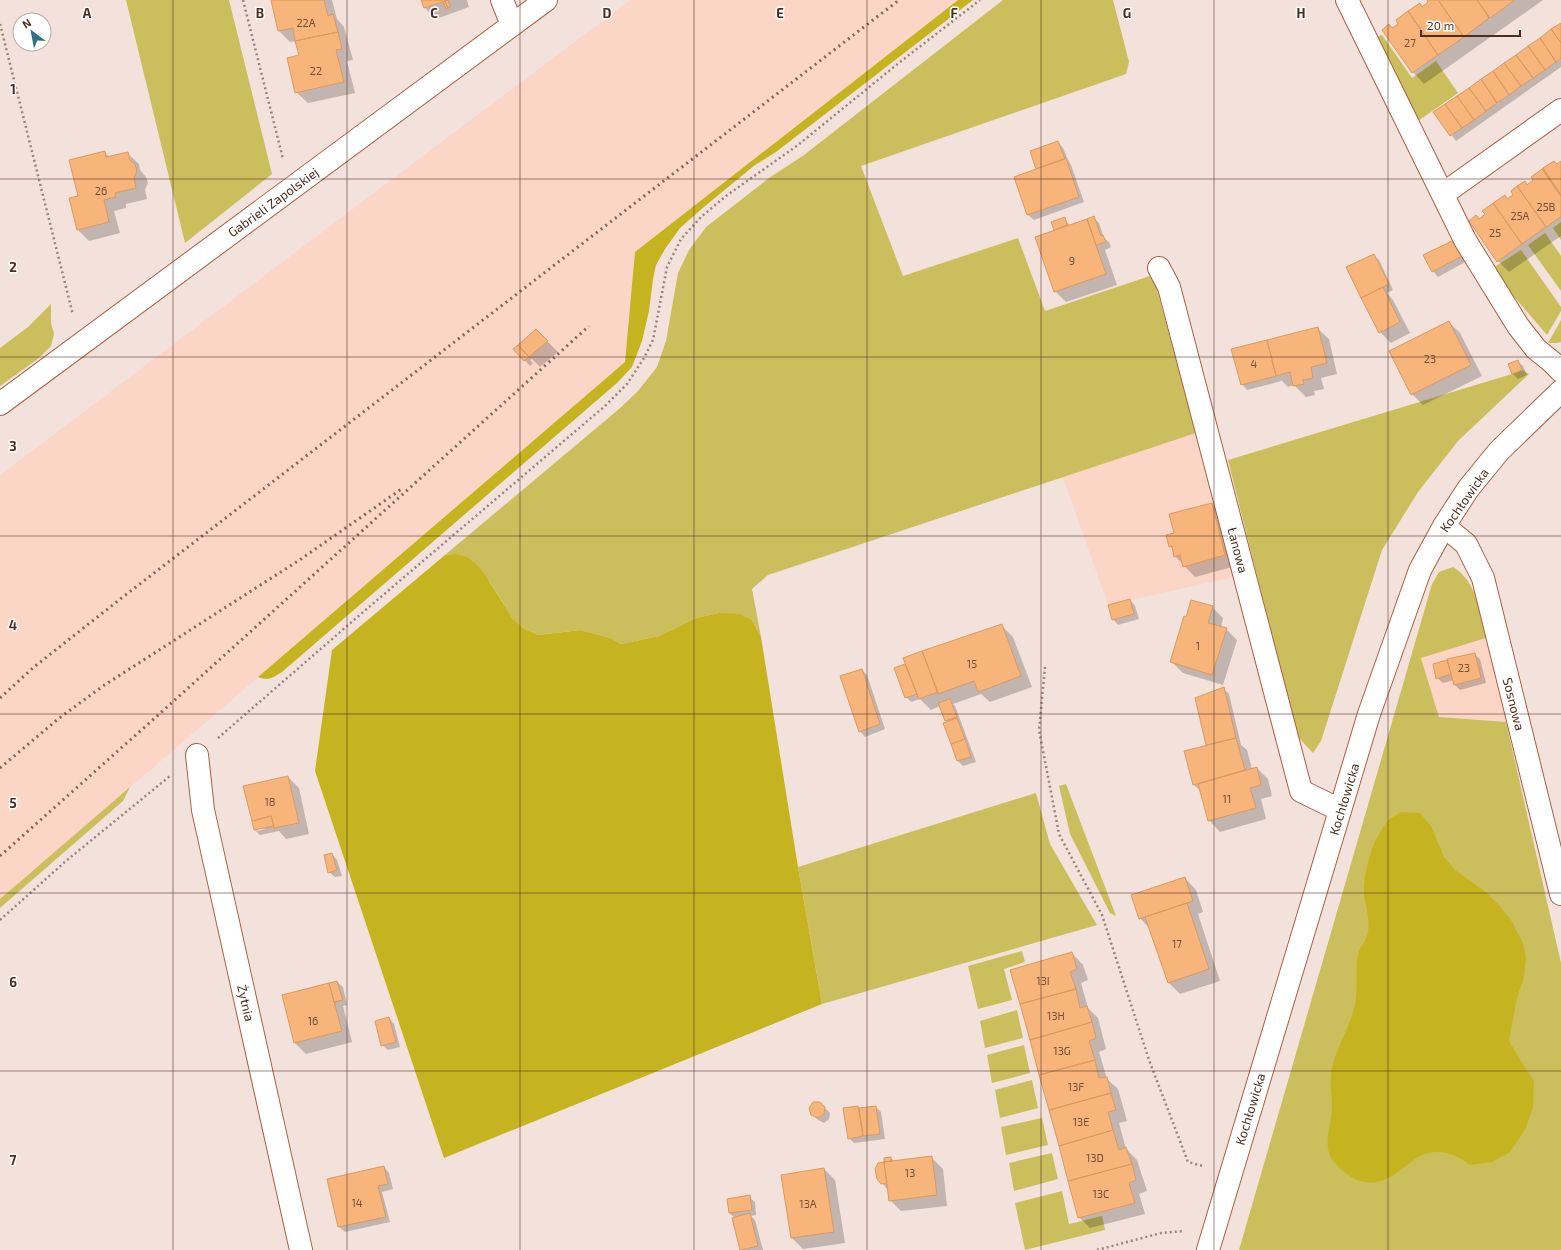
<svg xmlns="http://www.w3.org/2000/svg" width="1561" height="1250" font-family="'Exo 2',sans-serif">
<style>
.built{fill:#fbd5c6}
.green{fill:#cbbf5d}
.forest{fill:#c5b420}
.shadow{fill:#0003;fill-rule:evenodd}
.building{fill:#f7b57b;stroke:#da9a60}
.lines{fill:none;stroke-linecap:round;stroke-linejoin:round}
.minor-casing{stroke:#ab5f41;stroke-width:24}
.path{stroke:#9c8379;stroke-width:2.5;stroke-dasharray:2 3;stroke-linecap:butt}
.minor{stroke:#fff;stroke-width:22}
.rail{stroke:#83665c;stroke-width:3;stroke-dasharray:2 4;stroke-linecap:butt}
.grid{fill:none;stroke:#4e2d20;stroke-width:1;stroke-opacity:0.55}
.labels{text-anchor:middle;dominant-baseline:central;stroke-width:3;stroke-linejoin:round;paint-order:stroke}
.number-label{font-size:11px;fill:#784f37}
.street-label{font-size:13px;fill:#4e2d20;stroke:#fff}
.grid-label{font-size:13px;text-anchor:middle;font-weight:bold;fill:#4e2d20;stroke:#fff;stroke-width:3;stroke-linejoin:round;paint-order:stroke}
</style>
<rect width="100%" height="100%" fill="#f3e1db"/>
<path class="built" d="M 630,0 L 958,0 L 635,252 L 625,362 L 0,899 L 0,475 Z
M 1196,433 L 1238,576 L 1108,605 L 1063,477 Z
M 1486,638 L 1506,722 L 1439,717 L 1421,657 Z"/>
<path class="green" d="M 126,0 L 229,0 L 272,174 L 185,243 Z
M 1003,0 L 1113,0 L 1129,62 L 1126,74 L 861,166 L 903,276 L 1018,238 L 1045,311 L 1153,275 L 1196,433 L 768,575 L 752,589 L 761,637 L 752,620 L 719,613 L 696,618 L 659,636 L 621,644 L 611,638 L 580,630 L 538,635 L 525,629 L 513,619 L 490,582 L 455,554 L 445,555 L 619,409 L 638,391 L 657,367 L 666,341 L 678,273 L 689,250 L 706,227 L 769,178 L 804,155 Z
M 1382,35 L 1412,78 L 1436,61 L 1458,93 L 1418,121 L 1377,37 Z
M 1561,222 L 1561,240 L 1553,228 Z
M 1545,233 L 1561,256 L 1561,291 L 1528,245 Z
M 1521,250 L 1561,307 L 1561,311 L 1547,335 L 1499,279 L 1493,268 Z
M 51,304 L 51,323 L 54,334 L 51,346 L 39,358 L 0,386 L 0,348 L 28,327 Z
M 1561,320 L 1561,342 L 1557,343 L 1548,343 Z
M 1522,370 L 1529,374 L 1458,441 L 1418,492 L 1382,550 L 1321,741 L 1313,753 L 1297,736 L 1228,460 L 1512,374 Z
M 1453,567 C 1478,582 1479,612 1486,638 L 1421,658 L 1439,717 L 1506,722 L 1561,963 L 1561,1250 L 1239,1250 L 1432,584 L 1439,572 Z
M 1066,784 L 1116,916 L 1110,913 L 1070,834 L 1059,786 Z
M 130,787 L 123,801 L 0,908 L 0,899 Z
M 1036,793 L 1050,844 L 1097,925 L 822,1004 L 798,867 Z
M 1022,951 L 1025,962 L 1004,969 L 1012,1000 L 978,1009 L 968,966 Z
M 1017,1010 L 1023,1038 L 985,1048 L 980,1021 Z
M 1024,1045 L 1030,1073 L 992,1083 L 987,1055 Z
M 1032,1080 L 1038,1108 L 1000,1118 L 995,1090 Z
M 1042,1118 L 1048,1145 L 1006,1155 L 1001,1127 Z
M 1052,1153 L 1058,1179 L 1014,1191 L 1009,1163 Z
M 1062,1191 L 1069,1224 L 1102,1216 L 1105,1230 L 1025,1250 L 1015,1203 Z"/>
<path class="forest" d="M 958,0 L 973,0 L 776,152 L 755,165 L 705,206 L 680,228 L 665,249 L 656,265 L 653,279 L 649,311 L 642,341 L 632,367 L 617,383 L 282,672 C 272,678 269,681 258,677 L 625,362 L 635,252 Z
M 455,554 L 467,557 L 475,563 L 484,573 L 513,619 L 525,629 L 538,635 L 580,630 L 611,638 L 621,644 L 659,636 L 696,618 L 719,613 L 739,614 L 752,620 L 761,637 L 798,867 L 822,1004 L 444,1158 L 315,771 L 332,650 L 445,555 Z
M 1401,812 L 1420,813 L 1431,826 L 1444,857 L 1455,870 L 1487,893 L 1499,905 L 1511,920 L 1523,943 L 1526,957 L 1524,977 L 1517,998 L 1509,1041 L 1534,1082 L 1533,1108 L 1525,1130 L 1510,1152 L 1492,1162 L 1470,1165 C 1456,1154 1438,1148 1422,1155 C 1412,1160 1404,1168 1395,1174 C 1372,1190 1351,1182 1334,1162 C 1321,1147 1332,1124 1332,1107 C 1332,1094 1329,1080 1332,1068 C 1337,1046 1350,1027 1355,1005 C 1358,989 1355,971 1358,954 C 1360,947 1367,940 1368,932 C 1370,919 1366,907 1364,894 C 1363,880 1368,862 1372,849 C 1373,844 1385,824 1388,820 C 1392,817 1397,815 1401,812 Z"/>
<path class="shadow" d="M 272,0 L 332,0 L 337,19 L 344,27 L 353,60 L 347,61 L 355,93 L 308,103 L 296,92 L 301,56 L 297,41 L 290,42 L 279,31 Z
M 422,0 L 467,0 L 469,7 L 436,19 L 425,8 Z
M 1428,0 L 1543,0 L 1424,84 L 1413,72 L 1389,25 L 1393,29 L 1420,4 L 1423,8 L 1430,2 Z
M 1561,24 L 1561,67 L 1456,141 L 1435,113 Z
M 1058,142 L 1063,148 L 1069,162 L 1071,165 L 1084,202 L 1034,220 L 1028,215 L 1038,169 Z
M 104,152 L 110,157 L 127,153 L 139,164 L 140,170 L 146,177 L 148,183 L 145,190 L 147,199 L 126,204 L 126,208 L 114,211 L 120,233 L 89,241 L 78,230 L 70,199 L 79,196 Z
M 1561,162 L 1561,236 L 1509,272 L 1498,261 L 1479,220 L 1515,195 L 1525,182 L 1528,185 Z
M 1064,218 L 1070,226 L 1094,218 L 1099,223 L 1104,238 L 1109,242 L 1111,247 L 1105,250 L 1117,285 L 1066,302 L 1055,291 L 1055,231 L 1052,222 Z
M 1459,246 L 1467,261 L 1438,277 L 1433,271 Z
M 1373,255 L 1379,260 L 1393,290 L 1387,293 L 1393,300 L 1410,333 L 1391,343 L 1380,332 Z
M 1449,322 L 1460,333 L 1482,376 L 1423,405 L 1412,394 Z
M 1317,328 L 1329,339 L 1337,374 L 1321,378 L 1324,389 L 1314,391 L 1315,395 L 1306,397 L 1294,385 L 1288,387 L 1281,380 L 1281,381 L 1247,390 L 1242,384 Z
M 547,341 L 558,352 L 540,367 L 532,359 L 530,360 L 533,363 L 530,366 L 515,349 Z
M 1517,361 L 1523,366 L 1527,375 L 1518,379 L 1513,374 Z
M 1211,504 L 1223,516 L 1236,566 L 1195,577 L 1175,556 L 1174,551 L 1170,546 L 1175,534 Z
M 1130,600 L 1135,606 L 1139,619 L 1118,625 L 1113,619 Z
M 1212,607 L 1223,618 L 1221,627 L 1226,629 L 1237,640 L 1223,685 L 1183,673 L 1172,662 L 1187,618 Z
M 1002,626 L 1013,637 L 1032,687 L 990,702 L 981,694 L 953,704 L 955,706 L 976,762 L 963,766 L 958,761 L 945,724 L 948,722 L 940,706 L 931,710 L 920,699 L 911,702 L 906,697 L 895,669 Z
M 1474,654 L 1480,659 L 1486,683 L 1460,690 L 1454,684 L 1454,680 L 1443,683 L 1437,678 L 1434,665 Z
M 862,670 L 867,675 L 885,729 L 865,737 L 860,731 Z
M 1223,688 L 1229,694 L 1241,745 L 1247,750 L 1252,769 L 1257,768 L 1268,779 L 1272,796 L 1261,799 L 1266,819 L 1220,832 L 1209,820 L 1201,791 L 1194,785 L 1186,751 L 1208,746 L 1206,744 Z
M 288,777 L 299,788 L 309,834 L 286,839 L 279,831 L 260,835 L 255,830 L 244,787 ZM 264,827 L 265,829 L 257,831 L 257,829 Z
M 332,854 L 337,860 L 342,876 L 335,877 L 329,872 Z
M 1185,878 L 1196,890 L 1203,912 L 1198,914 L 1220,981 L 1180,994 L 1168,982 L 1149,928 L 1140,918 Z
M 1072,953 L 1083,965 L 1088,980 L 1081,983 L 1088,1008 L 1098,1018 L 1106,1049 L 1099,1052 L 1107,1079 L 1118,1089 L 1127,1121 L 1119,1123 L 1126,1149 L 1137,1160 L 1147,1191 L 1139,1194 L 1145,1214 L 1090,1228 L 1079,1217 L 1012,971 Z
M 337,982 L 343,987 L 347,1005 L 343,1006 L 352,1042 L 306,1054 L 295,1043 L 283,996 Z
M 389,1018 L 394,1024 L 400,1047 L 388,1050 L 382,1045 Z
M 820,1103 L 830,1113 L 829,1119 L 824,1123 L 818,1120 L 812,1114 Z
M 858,1107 L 860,1109 L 876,1107 L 881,1112 L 885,1139 L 854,1143 L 849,1138 Z
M 931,1157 L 943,1169 L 947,1206 L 901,1211 L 890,1200 L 889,1188 L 887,1189 L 883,1184 L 892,1183 L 885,1162 L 891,1158 L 895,1162 Z
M 384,1167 L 389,1173 L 393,1189 L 382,1192 L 390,1222 L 345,1232 L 339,1227 L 328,1180 Z
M 824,1169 L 835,1180 L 845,1243 L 803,1249 L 792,1238 L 783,1176 Z
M 749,1197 L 755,1202 L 756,1215 L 751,1216 L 755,1220 L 763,1250 L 741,1250 L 733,1219 L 735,1218 L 729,1213 Z"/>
<path class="building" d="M 271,0 L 324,0 L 328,16 L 333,14 L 338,32 L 295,41 L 293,28 L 278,31 Z
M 421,0 L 448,0 L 424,8 Z
M 448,0 L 450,7 L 448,8 L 445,1 Z
M 1427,0 L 1438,0 L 1464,37 L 1438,55 L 1408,11 L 1420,3 L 1422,7 L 1428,2 Z
M 1438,0 L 1477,0 L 1489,18 L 1464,37 Z
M 1477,0 L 1515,0 L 1490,18 Z
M 445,1 L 448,8 L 446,9 L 443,2 Z
M 1408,11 L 1438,55 L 1412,73 L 1382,30 L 1389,24 L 1392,28 L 1398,24 L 1396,20 Z
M 1561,23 L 1561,43 L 1551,29 Z
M 1551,29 L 1561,43 L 1561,58 L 1556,62 L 1540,38 Z
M 338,32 L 342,49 L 336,50 L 344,82 L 295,93 L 287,58 L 299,55 L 295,41 Z
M 1540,38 L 1556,62 L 1545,70 L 1528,46 Z
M 1528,46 L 1545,70 L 1533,78 L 1516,55 Z
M 1516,55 L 1533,78 L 1521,86 L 1504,63 Z
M 1504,63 L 1521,86 L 1509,95 L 1493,71 Z
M 1493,71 L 1509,95 L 1497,103 L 1481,79 Z
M 1481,79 L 1497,103 L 1486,111 L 1469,88 Z
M 1469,88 L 1486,111 L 1474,120 L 1457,96 Z
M 1457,96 L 1474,120 L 1462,128 L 1445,104 Z
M 1445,104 L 1462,128 L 1450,136 L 1433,112 Z
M 1058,141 L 1065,159 L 1036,169 L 1030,151 Z
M 105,151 L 106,157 L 128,152 L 130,160 L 135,164 L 137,171 L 134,178 L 136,188 L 115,193 L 116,197 L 104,200 L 109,222 L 77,230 L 69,198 L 78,196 L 69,160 Z
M 1066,158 L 1079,197 L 1027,215 L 1014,177 Z
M 1554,161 L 1557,164 L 1561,161 L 1561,195 L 1543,168 Z
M 1543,168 L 1561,195 L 1561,196 L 1542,169 Z
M 1542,169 L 1561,196 L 1561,217 L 1546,227 L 1517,186 L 1525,181 L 1527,185 L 1533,180 L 1531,177 Z
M 1517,186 L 1546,227 L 1522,244 L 1493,203 L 1505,195 L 1507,199 L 1513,195 L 1511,191 Z
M 1493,203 L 1522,244 L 1497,262 L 1469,221 L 1476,215 L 1479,219 L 1485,214 L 1482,211 Z
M 1094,216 L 1101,236 L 1103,235 L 1106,242 L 1096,245 L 1087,219 Z
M 1065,217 L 1067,225 L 1054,230 L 1051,222 Z
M 1087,219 L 1106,274 L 1054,292 L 1035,237 Z
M 1454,240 L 1462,256 L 1432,272 L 1423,255 Z
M 1374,254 L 1389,284 L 1361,298 L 1346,267 Z
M 1383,287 L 1400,322 L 1379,333 L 1361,298 Z
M 1449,321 L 1471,365 L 1411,395 L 1389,351 Z
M 1318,327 L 1327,363 L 1311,367 L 1313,378 L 1303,380 L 1304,384 L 1293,386 L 1290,372 L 1276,376 L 1267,340 Z
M 536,329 L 548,341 L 529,357 L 518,345 Z
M 1267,340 L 1276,376 L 1241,385 L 1231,349 Z
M 518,345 L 529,357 L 524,361 L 513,349 Z
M 1518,360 L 1522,370 L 1512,374 L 1508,364 Z
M 1212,503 L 1225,555 L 1183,567 L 1180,555 L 1174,557 L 1172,546 L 1169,547 L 1166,535 L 1174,533 L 1169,514 Z
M 1130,599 L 1134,614 L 1112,620 L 1108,605 Z
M 1191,600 L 1213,606 L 1208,623 L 1227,628 L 1212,675 L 1170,662 L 1184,616 L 1186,617 Z
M 1002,624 L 1021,676 L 978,692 L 974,681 L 938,694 L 922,651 Z
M 922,651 L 938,692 L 919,699 L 903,658 Z
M 1475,653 L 1481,678 L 1454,685 L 1447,659 Z
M 1447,660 L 1451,674 L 1436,679 L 1433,664 Z
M 905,664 L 917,694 L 905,698 L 894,668 Z
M 862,669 L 880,724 L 859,732 L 840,676 Z
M 1224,687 L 1236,738 L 1206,745 L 1195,698 Z
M 950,699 L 957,717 L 945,721 L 938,703 Z
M 957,718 L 965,739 L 951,744 L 943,723 Z
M 1236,738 L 1245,770 L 1193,785 L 1184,751 Z
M 965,739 L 971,757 L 957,761 L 951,744 Z
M 1257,767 L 1261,785 L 1250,788 L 1256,808 L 1208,821 L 1198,784 Z
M 288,776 L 299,823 L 274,828 L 271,816 L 252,821 L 243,786 Z
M 271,816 L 274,826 L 254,830 L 252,821 Z
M 332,853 L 337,870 L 328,873 L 324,855 Z
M 1185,877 L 1193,901 L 1139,919 L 1131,895 Z
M 1187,903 L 1209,969 L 1168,983 L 1145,917 Z
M 1072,952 L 1077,969 L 1070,972 L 1076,989 L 1020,1004 L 1010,970 Z
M 337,981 L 343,1000 L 334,1002 L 329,983 Z
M 329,983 L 342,1031 L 294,1043 L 282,995 Z
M 1076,989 L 1080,1008 L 1087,1006 L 1092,1022 L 1030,1040 L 1020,1004 Z
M 389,1017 L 396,1042 L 381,1046 L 375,1021 Z
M 1092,1022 L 1096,1038 L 1089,1041 L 1095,1060 L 1039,1075 L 1030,1040 Z
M 1095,1060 L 1099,1078 L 1107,1077 L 1111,1093 L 1049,1110 L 1039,1075 Z
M 1111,1093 L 1116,1110 L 1108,1112 L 1113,1130 L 1059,1146 L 1049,1110 Z
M 813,1102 L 820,1102 L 825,1107 L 824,1114 L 818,1118 L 811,1115 L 809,1108 Z
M 858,1106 L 863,1136 L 848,1139 L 843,1108 Z
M 876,1106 L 880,1134 L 863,1136 L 859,1108 Z
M 1113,1130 L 1119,1150 L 1126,1147 L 1132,1164 L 1068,1181 L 1059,1146 Z
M 932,1156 L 937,1195 L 889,1201 L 884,1162 Z
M 891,1157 L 891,1161 L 884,1162 L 884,1158 Z
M 884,1162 L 887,1183 L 881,1184 L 877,1179 L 875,1169 L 878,1163 Z
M 1132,1164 L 1136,1180 L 1129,1183 L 1135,1203 L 1078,1218 L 1068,1181 Z
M 384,1166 L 388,1184 L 378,1186 L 386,1217 L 338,1227 L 327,1179 Z
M 824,1168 L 834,1232 L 791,1238 L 781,1175 Z
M 750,1195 L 752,1210 L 729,1213 L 727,1199 Z
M 750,1213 L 758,1246 L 740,1250 L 732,1218 Z"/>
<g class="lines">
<g class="minor-casing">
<path id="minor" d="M 502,0 L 512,25
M 1347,0 L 1465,240 L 1518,326 L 1536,349 L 1551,361 L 1561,371
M 1443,194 L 1561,110
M 1159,268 L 1169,287 L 1301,791 L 1340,810
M 0,404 L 546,0
M 1444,526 L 1466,544 L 1483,578 L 1561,894
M 197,755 L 203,810 L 301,1250
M 1208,1250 L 1369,714 L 1420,570 L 1444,526 L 1468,489 L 1499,451 L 1561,391"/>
</g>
<path class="path" d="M 243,0 L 283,159
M 0,24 L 73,315
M 1045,667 L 1039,730 L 1059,834 L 1102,915 L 1149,1060 L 1188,1162 L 1203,1166
M 218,738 L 369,607 L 605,406 L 627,384 L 644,358 L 653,340 L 667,267 L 681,239 L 701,217 L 726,196 L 798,145 L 900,62 L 980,0
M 0,920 L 66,861 L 170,776
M 1097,1250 L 1161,1233 L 1184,1231"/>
<use href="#minor" class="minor"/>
<path class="rail" d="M 0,698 L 34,667 L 119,600 L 899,0
M 0,768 L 58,719 L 103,686 L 301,559 L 403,488
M 0,856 L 156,717 L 589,326"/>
</g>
<path class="grid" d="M 173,0 L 173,1250M 347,0 L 347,1250M 520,0 L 520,1250M 694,0 L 694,1250M 867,0 L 867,1250M 1041,0 L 1041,1250M 1214,0 L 1214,1250M 1388,0 L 1388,1250M 0,179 L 1561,179M 0,357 L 1561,357M 0,536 L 1561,536M 0,714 L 1561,714M 0,893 L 1561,893M 0,1071 L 1561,1071"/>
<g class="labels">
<g class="number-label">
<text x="306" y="22">22A</text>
<text x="1410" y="42">27</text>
<text x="316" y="70">22</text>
<text x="101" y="190">26</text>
<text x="1546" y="206">25B</text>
<text x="1520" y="215">25A</text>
<text x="1495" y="232">25</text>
<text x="1072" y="260">9</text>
<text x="1430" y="358">23</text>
<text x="1254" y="363">4</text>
<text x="1198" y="645">1</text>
<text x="972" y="663">15</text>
<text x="1464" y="667">23</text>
<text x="1227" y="798">11</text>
<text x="270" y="801">18</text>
<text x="1177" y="943">17</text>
<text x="1043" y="980">13I</text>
<text x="1056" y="1015">13H</text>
<text x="313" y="1020">16</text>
<text x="1062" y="1050">13G</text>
<text x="1076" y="1086">13F</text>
<text x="1081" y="1121">13E</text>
<text x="1095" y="1157">13D</text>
<text x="910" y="1172">13</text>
<text x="1101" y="1193">13C</text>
<text x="357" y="1202">14</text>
<text x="808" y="1203">13A</text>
</g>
<g class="street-label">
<text transform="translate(273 202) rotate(-36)">Gabrieli Zapolskiej</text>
<text transform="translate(1464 500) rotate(-55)">Kochłowicka</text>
<text transform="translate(1238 550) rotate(75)">Łanowa</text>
<text transform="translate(1514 704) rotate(76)">Sosnowa</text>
<text transform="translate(1344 799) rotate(-73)">Kochłowicka</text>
<text transform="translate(246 1003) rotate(77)">Żytnia</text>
<text transform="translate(1250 1109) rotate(-73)">Kochłowicka</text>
</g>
</g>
<g class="grid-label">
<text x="87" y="18">A</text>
<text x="260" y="18">B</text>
<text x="434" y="18">C</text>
<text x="607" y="18">D</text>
<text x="780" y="18">E</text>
<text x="954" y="18">F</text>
<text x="1127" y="18">G</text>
<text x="1301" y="18">H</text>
<text x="13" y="94">1</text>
<text x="13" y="272">2</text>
<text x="13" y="451">3</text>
<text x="13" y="630">4</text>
<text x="13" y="808">5</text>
<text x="13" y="987">6</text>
<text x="13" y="1165">7</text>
</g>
<g transform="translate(32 32) rotate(328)"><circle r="19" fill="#ffffff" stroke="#b8aba6"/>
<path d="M0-3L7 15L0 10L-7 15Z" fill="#317085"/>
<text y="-6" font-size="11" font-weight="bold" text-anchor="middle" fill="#4e2d20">N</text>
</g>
<path d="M1421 30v6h99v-6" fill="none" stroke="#4e2d20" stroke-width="2"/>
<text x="1427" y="30" font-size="12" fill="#4e2d20" stroke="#ffffff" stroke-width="3" paint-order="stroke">20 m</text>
</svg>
